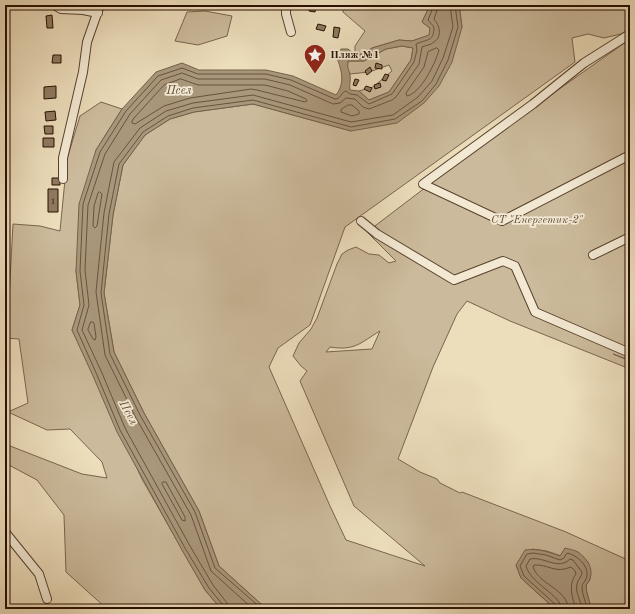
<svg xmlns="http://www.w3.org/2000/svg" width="635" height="614" font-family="'Old Standard TT',serif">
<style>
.green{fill:#cbba9b;stroke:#7a644e;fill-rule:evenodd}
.water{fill:#a9977b;stroke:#75614a;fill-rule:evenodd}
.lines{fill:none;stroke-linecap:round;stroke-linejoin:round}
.shore{stroke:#68533e;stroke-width:1}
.building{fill:#8e7a61;stroke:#280f00}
.minor-casing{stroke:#59422f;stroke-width:10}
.minor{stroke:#f3e9d3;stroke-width:8}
.labels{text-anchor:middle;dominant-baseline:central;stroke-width:3.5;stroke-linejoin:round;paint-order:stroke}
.number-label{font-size:9px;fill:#422a18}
.poi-label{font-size:11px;font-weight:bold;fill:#280f00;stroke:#f3e9d3;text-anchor:start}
.park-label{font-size:11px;font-style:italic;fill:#614b36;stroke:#f3e9d3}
.water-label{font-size:12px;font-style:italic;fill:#624c37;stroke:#f3e9d3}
</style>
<rect width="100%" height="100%" fill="#ecddbb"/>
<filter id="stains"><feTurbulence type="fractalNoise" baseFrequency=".005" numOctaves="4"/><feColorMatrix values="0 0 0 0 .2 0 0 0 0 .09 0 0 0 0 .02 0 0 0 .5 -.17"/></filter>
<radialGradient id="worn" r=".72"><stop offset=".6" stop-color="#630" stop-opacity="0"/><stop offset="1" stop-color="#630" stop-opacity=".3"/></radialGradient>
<path class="green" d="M 343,5 L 430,5 L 422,22 L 430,28 L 430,35 L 412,41 L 399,40 L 372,48 L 363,54 L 355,55 L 355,46 L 365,31 L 343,12 Z
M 459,5 L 630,5 L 630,29 L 621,34 L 604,38 L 588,34 L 572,38 L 575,62 L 345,227 L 310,325 L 278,348 L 269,367 L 330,506 L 346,540 L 425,566 L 354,506 L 300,381 L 307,371 L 301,366 L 293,356 L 299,343 L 311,329 L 317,318 L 337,264 L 342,254 L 348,250 L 356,247 L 369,254 L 379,255 L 389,263 L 396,261 L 367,232 L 497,133 L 630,39 L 630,360 L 613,354 L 630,361 L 630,369 L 510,321 L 467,301 L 457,314 L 433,367 L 398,459 L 420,472 L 437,479 L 440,483 L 460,493 L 462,492 L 566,532 L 630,561 L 630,609 L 591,609 C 590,601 586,594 586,585 L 590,580 L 588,562 L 577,552 L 561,556 L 547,551 L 532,549 L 516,565 L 521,578 L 555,609 L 271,609 L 261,604 L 219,566 L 199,511 L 144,413 L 114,352 L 104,293 L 113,215 L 123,165 L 145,135 L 170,119 L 194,112 L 253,104 L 351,131 L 462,27 ZM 380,331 L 372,349 L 326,352 L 330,347 C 355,351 360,343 380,331 Z
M 205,11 L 232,16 L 227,36 L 198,45 L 175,41 L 187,12 Z
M 402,46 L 413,48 L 411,60 L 389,92 L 369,100 L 359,91 L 373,87 L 392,71 L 389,65 L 369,72 L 350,74 L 347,69 L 348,61 L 364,61 L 386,49 Z
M 101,102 L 122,109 L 96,150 L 76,271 L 80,305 L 72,330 L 142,479 L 205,590 L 221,609 L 107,609 L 66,572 L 64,515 L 37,480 L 7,464 L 5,444 L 82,474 L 107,478 L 102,462 L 70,429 L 47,430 L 8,412 L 28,403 L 19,339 L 5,338 L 5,299 L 9,299 L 13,224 L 40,226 L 60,231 L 67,159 L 80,116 Z"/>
<path class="water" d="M 430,5 L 459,5 L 462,27 L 452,62 L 439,86 L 424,103 L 397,123 L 351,131 L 253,104 L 194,112 L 170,119 L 145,135 L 123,165 L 113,215 L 104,293 L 114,352 L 144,413 L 199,511 L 219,566 L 261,604 L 271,609 L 221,609 L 205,590 L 182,550 L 117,432 L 93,376 L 72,330 L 80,305 L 76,271 L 79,204 L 96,150 L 122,109 L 156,72 L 182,63 L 199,70 L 266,70 L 293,76 L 336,95 C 346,82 341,69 336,55 L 341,49 L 348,49 L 355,55 L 363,54 L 372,48 L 399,40 L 412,41 L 429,35 L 430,28 L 422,22 ZM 402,46 L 413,48 L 411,60 L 389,92 L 369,100 L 359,91 L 350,90 C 349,84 351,80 350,75 C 349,69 347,69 348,61 L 364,61 L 386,49 Z
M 565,548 C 569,549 574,550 578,552 C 590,561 596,573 586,585 C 586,594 590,601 591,609 L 555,609 L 521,578 L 516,565 L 525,550 C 538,548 548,552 560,556 Z"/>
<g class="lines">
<path class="shore" d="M 437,48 L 439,50 C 436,62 421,93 407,96 L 406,93 L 424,67 L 428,52 Z
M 181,79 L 198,85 L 265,85 L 288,91 L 306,99 L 307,101 L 305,102 L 257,90 L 251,89 L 190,98 L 164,106 L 135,124 L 132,123 L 132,121 L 134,118 L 164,85 Z
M 348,105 L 352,105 L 359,111 L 359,114 L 352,116 L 341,112 L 341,110 Z
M 100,192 L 102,194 L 97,226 L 95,228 L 93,226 L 94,206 L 98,193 Z
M 91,322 L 93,322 L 94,323 L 96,337 L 95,340 L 93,339 L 88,330 Z
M 163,482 L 166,482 L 185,517 L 185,521 L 182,520 L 162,484 Z
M 224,609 L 223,605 L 209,588 L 185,548 L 120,430 L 97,375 L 77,330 L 84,305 L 80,271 L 83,204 L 100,152 L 126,111 L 158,76 L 182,68 L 198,74 L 266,74 L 291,80 L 335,99 C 341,99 341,92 346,91 L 350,94 L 357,95 L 369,104 L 392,94 L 414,62 L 417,50 L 416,44 C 427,39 434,42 434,27 L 428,20 L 434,5
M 229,609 L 227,603 L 213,585 L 190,546 L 125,428 L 102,373 L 82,330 L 89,305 L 85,270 L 88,205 L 105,154 L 130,114 L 161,80 L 182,73 L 198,79 L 265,79 L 290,85 L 333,104 L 340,103 L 346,98 L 355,99 L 363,107 L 369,109 L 392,100 L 396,97 L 419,64 L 422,47 C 426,45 431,45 434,42 C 443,36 439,25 434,19 L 439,5
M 253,609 L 211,571 L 191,515 L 136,418 L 105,355 L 96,292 L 104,213 L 114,162 L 140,128 L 166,111 L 193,103 L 253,95 L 351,122 L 393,115 L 418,97 L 432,81 L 443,58 L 453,27 L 450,5
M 262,609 L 215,568 L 195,512 L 140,415 L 110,354 L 101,293 L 109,214 L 119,164 L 143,132 L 168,116 L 193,108 L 253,100 L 351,127 L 395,119 L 422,101 L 436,84 L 448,60 L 458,27 L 455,5
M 557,609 L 556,605 L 524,576 L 520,566 L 527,554 L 533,553 L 546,555 L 560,560 L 564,558 L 567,553 C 577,555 591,567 586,579 C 585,582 582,583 582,587 C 582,595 586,601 587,609
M 562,609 C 561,595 531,584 526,566 L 530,559 C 544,556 558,571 570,559 L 573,560 L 582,572 C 582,577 578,579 577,584 C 575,593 581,600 582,609
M 568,609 C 568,589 539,585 533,567 L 534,565 C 549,564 554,574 571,567 L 575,571 L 576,574 C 568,585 572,597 576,609"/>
</g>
<path class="building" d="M 310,5 L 316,5 L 315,12 L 309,11 Z
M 52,15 L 53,28 L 47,28 L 46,16 Z
M 318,24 L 326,26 L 324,31 L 316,29 Z
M 334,27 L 340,28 L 338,38 L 333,37 Z
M 53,55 L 61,55 L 61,63 L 52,63 Z
M 376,63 L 382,65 L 382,69 L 375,68 Z
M 370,67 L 372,71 L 367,75 L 365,71 Z
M 385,74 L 389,75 L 386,81 L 382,80 Z
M 355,79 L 359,80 L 356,86 L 353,85 Z
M 380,83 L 381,87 L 375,89 L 374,85 Z
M 56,86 L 56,98 L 44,99 L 44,87 Z
M 366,86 L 372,88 L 370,92 L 364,89 Z
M 55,111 L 56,120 L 46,121 L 45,112 Z
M 44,126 L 53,126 L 53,134 L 45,134 Z
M 43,138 L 54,138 L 54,147 L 43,147 Z
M 52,178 L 60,178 L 60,185 L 52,185 Z
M 48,189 L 58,189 L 58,212 L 48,212 Z"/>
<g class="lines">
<g class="minor-casing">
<path id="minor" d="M 54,5 L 61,9 L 83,10 L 98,13
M 286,5 L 286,14 L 291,32
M 630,34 L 584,63 L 533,104 L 423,184 L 502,221 L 630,155
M 63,179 L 63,158 L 83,72 L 87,42 L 100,5
M 361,221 L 377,234 L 454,280 L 503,261 L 515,266 L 535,312 L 630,353
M 593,255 L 630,237
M 5,532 L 39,574 L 47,599"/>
</g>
<use href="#minor" class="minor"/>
</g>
<defs>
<g id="sight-pin" transform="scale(1.15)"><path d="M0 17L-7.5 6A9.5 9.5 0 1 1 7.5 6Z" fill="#8f2418" stroke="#f3e9d3"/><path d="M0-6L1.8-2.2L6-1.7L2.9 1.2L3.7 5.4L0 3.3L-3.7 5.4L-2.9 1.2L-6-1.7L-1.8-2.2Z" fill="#fff"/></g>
</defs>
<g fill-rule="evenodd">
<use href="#sight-pin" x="315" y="55"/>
</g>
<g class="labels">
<g class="number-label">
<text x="53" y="201">1</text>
</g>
<g class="poi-label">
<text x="330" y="55">Пляж №1</text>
</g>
<g class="park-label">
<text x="537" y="220">СТ "Енергетик-2"</text>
</g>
<g class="water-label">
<text x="179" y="91">Псел</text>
<text transform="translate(128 413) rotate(62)">Псел</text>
</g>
</g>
<rect width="635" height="614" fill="none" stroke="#ecddbb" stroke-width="20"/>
<rect x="6" y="6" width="623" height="602" fill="none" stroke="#280f00" stroke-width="2"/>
<rect x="10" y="10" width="615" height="594" fill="none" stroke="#280f00"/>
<rect width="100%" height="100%" filter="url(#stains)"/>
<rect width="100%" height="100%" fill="url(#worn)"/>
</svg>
